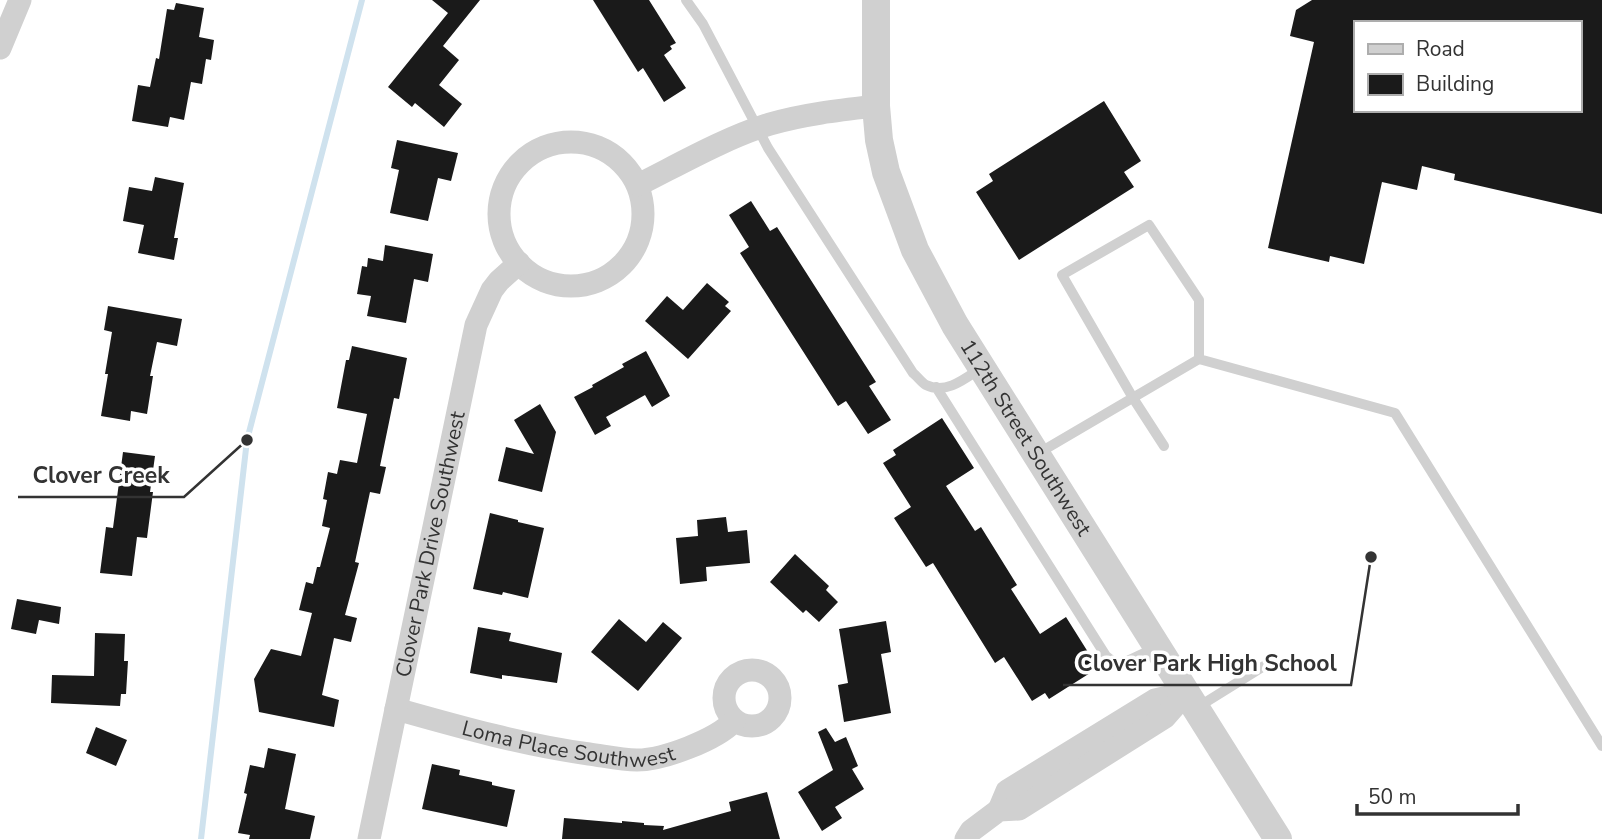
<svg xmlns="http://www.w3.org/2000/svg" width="1602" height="839" font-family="'Nunito Sans',sans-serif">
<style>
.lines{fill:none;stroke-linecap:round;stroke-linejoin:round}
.stream{stroke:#cfe2ee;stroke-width:6}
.building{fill:#1a1a1a;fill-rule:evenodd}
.service{stroke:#d0d0d0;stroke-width:10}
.minor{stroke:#d0d0d0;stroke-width:23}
.tertiary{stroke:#d0d0d0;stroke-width:28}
.labels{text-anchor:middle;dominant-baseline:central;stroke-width:7;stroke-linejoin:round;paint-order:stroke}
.street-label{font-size:21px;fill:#333;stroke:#fff}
.leader{fill:none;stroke:#333;stroke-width:2.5}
.callout-dot{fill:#333;stroke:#fff;stroke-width:2.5}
.callout-label{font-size:23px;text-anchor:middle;font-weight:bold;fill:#333;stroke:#fff;stroke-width:7;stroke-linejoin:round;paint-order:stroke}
</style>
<rect width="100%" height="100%" fill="#fff"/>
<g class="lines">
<path class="stream" d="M 201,839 L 247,440 L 362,0"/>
</g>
<path class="building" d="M 432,0 L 480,0 L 443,46 L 459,60 L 439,85 L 462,104 L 444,127 L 415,103 L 412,107 L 388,87 L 448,13 Z
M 593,0 L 649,0 L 676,43 L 670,46 L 672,49 L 664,55 L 686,88 L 664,102 L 643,68 L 638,72 Z
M 1312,0 L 1602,0 L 1602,214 L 1454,180 L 1455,174 L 1422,166 L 1417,190 L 1382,182 L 1364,264 L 1330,256 L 1329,262 L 1268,248 L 1314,42 L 1290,36 L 1296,10 ZM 1355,23 L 1579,23 L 1579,110 L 1355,110 Z
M 176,3 L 204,8 L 199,37 L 214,40 L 211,60 L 206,59 L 202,84 L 191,82 L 184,120 L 170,117 L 168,127 L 132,121 L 138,85 L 150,87 L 156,58 L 159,59 L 167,9 L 174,10 Z
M 1104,101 L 1141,161 L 1124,172 L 1134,187 L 1019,260 L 976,192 L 993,181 L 989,174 Z
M 397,140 L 458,153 L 451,181 L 438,178 L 428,221 L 390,213 L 399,170 L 391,168 Z
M 155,177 L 184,183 L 174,238 L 178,238 L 174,260 L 138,253 L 144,225 L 123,221 L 129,187 L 152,191 Z
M 751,201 L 770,231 L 777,227 L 876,382 L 869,386 L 891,420 L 868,434 L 846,401 L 838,406 L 740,253 L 749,247 L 729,215 Z
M 385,245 L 433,254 L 428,282 L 414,279 L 406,323 L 367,316 L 371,296 L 357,294 L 362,266 L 367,267 L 368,258 L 383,261 Z
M 707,283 L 729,302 L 725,306 L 731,311 L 688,359 L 645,321 L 667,296 L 683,310 Z
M 108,306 L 182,319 L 177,346 L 157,342 L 150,376 L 153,376 L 147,414 L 131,411 L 130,421 L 101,416 L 108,374 L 105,374 L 112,332 L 104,330 Z
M 352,346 L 407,358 L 399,399 L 394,398 L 380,466 L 386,467 L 380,494 L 370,492 L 355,562 L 359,563 L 345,615 L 357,618 L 351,642 L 334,638 L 322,695 L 339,700 L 334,727 L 259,712 L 254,679 L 271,649 L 301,656 L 312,613 L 299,610 L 306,582 L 313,584 L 317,567 L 320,567 L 330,528 L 322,526 L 327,500 L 323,499 L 328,472 L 337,474 L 340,460 L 357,463 L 367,414 L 337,408 L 346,360 L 349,360 Z
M 646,351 L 670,396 L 652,407 L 645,395 L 606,417 L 611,426 L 595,435 L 574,397 L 593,387 L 592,385 L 624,367 L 622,364 Z
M 540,404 L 556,432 L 542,492 L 498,481 L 506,447 L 534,454 L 514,420 Z
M 942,418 L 974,468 L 946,486 L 975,531 L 981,527 L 1017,585 L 1011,589 L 1040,634 L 1066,617 L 1098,668 L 1049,699 L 1045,693 L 1032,701 L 1004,657 L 995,663 L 933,563 L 926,567 L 894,518 L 911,507 L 883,463 L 896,455 L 893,450 Z
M 123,452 L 155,456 L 150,492 L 153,492 L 147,538 L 137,537 L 132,576 L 100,573 L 106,527 L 113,528 Z
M 490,513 L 518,520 L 518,522 L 544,528 L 528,598 L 503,592 L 502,595 L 473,589 Z
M 726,517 L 728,532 L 747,530 L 750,563 L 706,567 L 707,581 L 680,584 L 676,538 L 698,536 L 697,520 Z
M 795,554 L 829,586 L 826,590 L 838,602 L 819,622 L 806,610 L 803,613 L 770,582 Z
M 17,599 L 61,607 L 59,624 L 39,620 L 36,634 L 11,629 Z
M 619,619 L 646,642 L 663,622 L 682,638 L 638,691 L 591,652 Z
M 886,621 L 891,652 L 881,654 L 891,713 L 844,722 L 838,685 L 848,683 L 839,629 Z
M 478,627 L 511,633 L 509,641 L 562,653 L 557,683 L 502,675 L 502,679 L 470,673 Z
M 95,633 L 125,634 L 124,661 L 128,661 L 126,694 L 121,694 L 120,706 L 51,703 L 52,675 L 94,676 Z
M 96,727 L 127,740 L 116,766 L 86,753 Z
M 826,728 L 835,742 L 846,737 L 858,766 L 852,769 L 864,789 L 835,807 L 842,818 L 822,831 L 798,792 L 833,770 L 818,732 Z
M 268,748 L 296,754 L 285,809 L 315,816 L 310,839 L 249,839 L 250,835 L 238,833 L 247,794 L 244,793 L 250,765 L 264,768 Z
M 432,764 L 460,770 L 459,775 L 492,782 L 492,785 L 515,790 L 507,827 L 422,809 Z
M 767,792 L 780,839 L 562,839 L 564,818 L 622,823 L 622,821 L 644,823 L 644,825 L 664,826 L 663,830 L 731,811 L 729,802 Z"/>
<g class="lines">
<path class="service" d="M 686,0 L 703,24 L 768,148 L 913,373 C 917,376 922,383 926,385 C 946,395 966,378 981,368
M 936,387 L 1106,656 L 1115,663 L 1123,663 L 1157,647
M 1164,446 L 1133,398 L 1062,275 L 1149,225 L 1199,300 L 1199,359
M 1037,454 L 1199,359 L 1395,413 L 1602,746
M 1198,707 L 1264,666"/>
<g class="minor">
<path d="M 0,48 L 20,0"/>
<circle cx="571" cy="214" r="72"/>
<path d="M 638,185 C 680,164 725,138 770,124 C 804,114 841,110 876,106"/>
<circle cx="752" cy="698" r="28"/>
<path id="s1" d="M 396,709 C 460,727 523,745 589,754 C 604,756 621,760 637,760 C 663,760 716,740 734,721"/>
<path d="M 999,810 L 1007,791 L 1155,700 L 1186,693"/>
<path id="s2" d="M 369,839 L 476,325 L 492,290 L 499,281 L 519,263"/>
<path d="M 966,839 L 971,831 L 999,810 L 1019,809 L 1165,717 L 1186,693"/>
</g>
<path class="tertiary" id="s3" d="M 876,0 L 876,106 L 879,140 L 886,172 L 915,250 L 955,325 L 1278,839"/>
</g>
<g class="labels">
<g class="street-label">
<text stroke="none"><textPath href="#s3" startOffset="474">112th Street Southwest</textPath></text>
<text stroke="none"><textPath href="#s2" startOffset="301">Clover Park Drive Southwest</textPath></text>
<text stroke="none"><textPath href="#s1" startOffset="177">Loma Place Southwest</textPath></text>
</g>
</g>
<path class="leader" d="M247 440L184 497H18M1371 557L1351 685H1063"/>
<g class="callout-dot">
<circle cx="247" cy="440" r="7"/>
<circle cx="1371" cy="557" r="7"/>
</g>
<g class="callout-label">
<text x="101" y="483">Clover Creek</text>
<text x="1207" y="671">Clover Park High School</text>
</g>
<rect x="1354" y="21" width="228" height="91" fill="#ffffff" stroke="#adadad" stroke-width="2"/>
<rect x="1368" y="44" width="35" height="10" fill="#d0d0d0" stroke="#adadad" stroke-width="2"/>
<text x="1416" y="56" font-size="21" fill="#333333">Road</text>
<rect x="1368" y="74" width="35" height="21" fill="#1a1a1a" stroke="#adadad" stroke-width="2"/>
<text x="1416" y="91" font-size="21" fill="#333333">Building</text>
<path d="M1357 804v10h161v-10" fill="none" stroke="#333333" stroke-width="3.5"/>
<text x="1368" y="804" font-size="21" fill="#333333" stroke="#ffffff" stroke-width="5" paint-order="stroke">50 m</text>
</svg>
